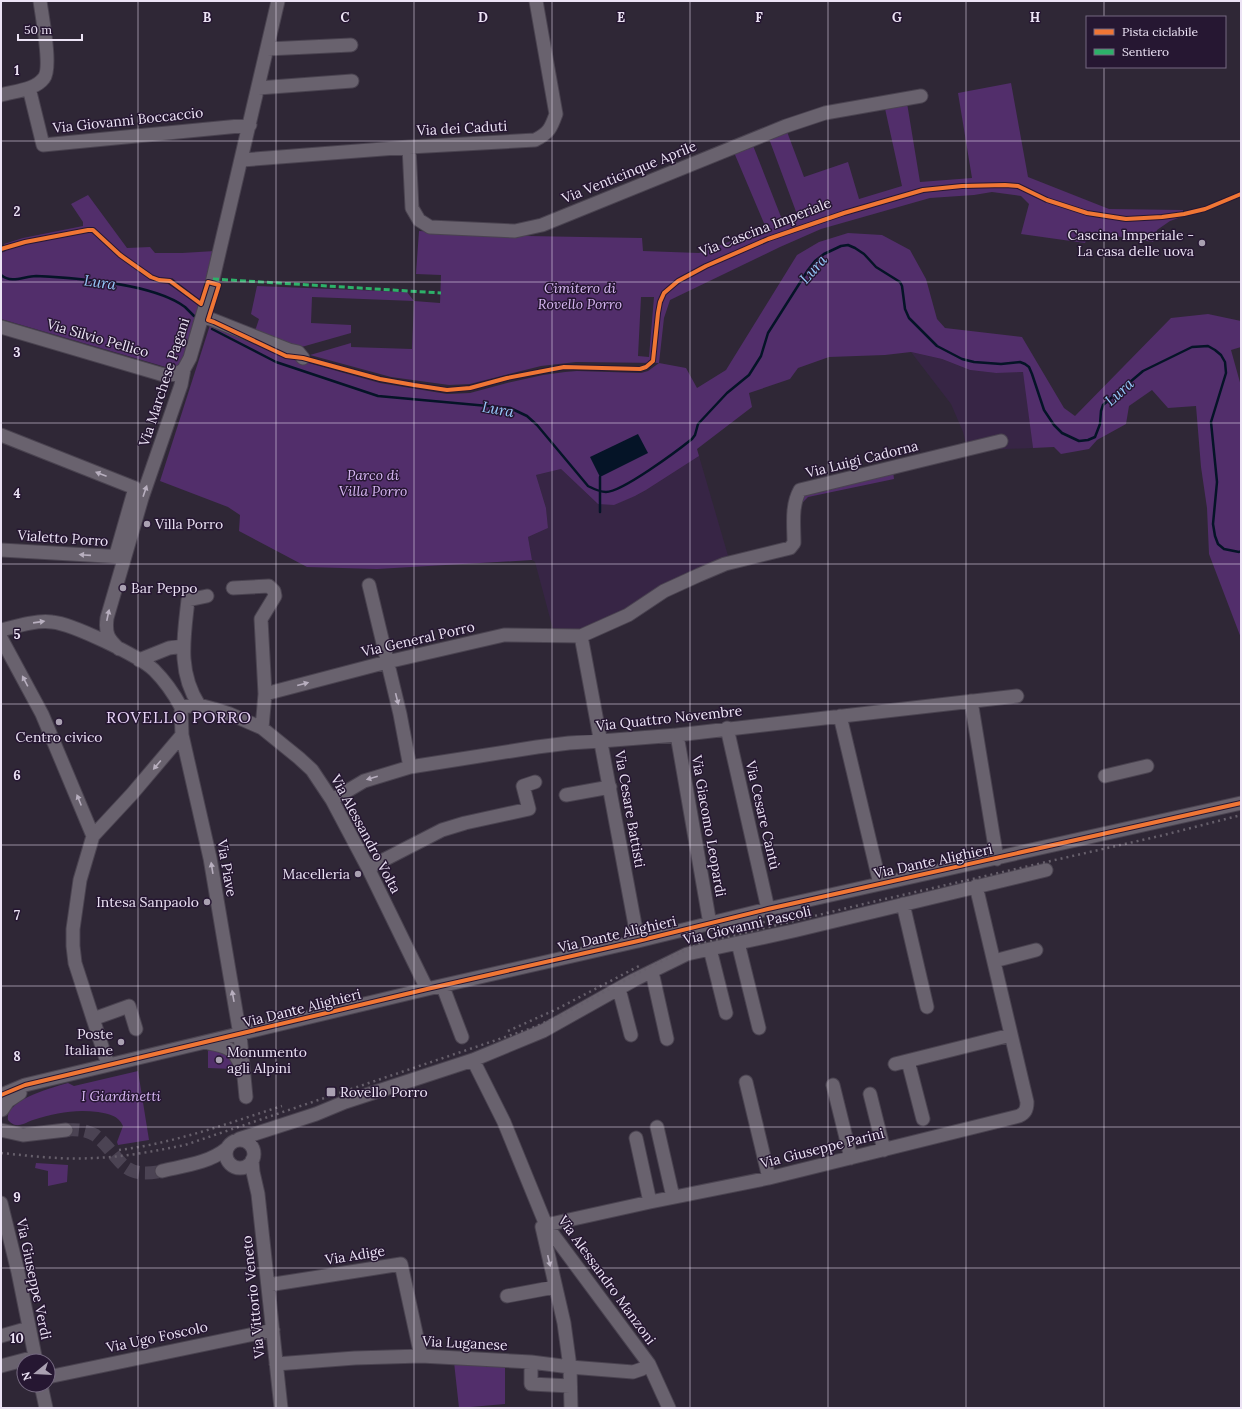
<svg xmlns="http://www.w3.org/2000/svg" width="1242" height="1409" font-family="Lora,serif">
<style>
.built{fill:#372545}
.green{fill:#522e6b;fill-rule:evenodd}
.water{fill:#051427}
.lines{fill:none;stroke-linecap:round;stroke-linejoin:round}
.stream{stroke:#051427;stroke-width:2.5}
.minor-tunnel{stroke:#4b4353;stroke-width:13;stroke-dasharray:13 6;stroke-linecap:butt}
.minor-casing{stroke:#4a4350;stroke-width:15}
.minor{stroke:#69626e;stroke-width:13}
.rail{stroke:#665f6b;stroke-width:2.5;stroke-dasharray:2 4;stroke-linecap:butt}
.quiet{stroke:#2db169;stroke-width:3;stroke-dasharray:6 3;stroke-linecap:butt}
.cycleway-casing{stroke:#261732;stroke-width:6}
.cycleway{stroke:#f07635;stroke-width:4}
.oneway{fill:#b8afbf}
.grid{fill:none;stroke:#ece3f5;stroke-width:1;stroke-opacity:0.55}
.poi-dot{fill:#aaa1b2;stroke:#261732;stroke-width:1.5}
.labels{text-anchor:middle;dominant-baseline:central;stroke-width:3;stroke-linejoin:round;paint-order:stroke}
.street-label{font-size:14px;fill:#ece3f5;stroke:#261732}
.poi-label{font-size:14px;fill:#ece3f5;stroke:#261732;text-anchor:end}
.park-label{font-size:14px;font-style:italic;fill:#d8b8f4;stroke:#261732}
.water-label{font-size:15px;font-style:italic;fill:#97c9fb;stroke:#261732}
.quarter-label{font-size:16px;letter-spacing:1px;fill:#e8d5f8;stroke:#261732}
.grid-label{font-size:13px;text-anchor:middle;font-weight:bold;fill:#ece3f5;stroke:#261732;stroke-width:3;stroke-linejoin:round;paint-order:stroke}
</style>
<rect width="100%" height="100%" fill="#2f2736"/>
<path class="built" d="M 911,352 L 942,359 L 970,370 L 996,373 L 1024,372 L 1033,448 L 984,450 L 966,444 L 963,432 L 951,404 Z
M 699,456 L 729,559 L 585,628 L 554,633 L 535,562 L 532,560 L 528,537 L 548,528 L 546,508 L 536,475 L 561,469 L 598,504 L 635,496 L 646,490 Z"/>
<path class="green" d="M 1011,83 L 1028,177 L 1109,209 L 1183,210 L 1184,216 L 1170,221 L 1157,230 L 1153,242 L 1090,232 L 1085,243 L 1021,234 L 1029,204 L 1021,196 L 992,192 L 974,195 L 930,198 L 821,229 L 780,247 L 670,300 L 664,318 L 659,363 L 686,368 L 697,388 L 726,370 L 797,255 L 819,242 L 848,233 L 882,235 L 910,250 L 926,279 L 937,319 L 945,328 L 1022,337 L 1064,408 L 1075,416 L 1171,318 L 1208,314 L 1241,321 L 1241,347 L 1231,350 L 1241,386 L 1241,638 L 1209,554 L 1207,508 L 1201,467 L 1196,406 L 1168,408 L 1152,390 L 1129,406 L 1126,424 L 1097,440 L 1089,449 L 1061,454 L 1054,447 L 1033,448 L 1023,372 L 996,373 L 970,370 L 942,359 L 911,352 L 885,355 L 829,357 L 798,368 L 790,379 L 749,393 L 752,407 L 697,449 L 699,456 L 646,490 L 635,496 L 614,505 L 598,504 L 561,469 L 536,475 L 546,508 L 548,528 L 528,537 L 532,560 L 377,569 L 307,567 L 239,531 L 240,515 L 228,507 L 160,481 L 211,322 L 287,357 L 380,383 L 447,394 L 470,393 L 507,383 L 543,375 L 565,372 L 577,371 L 641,373 L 648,371 L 659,363 L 576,362 L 541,366 L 470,384 L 449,385 L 391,377 L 310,355 L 351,343 L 351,347 L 412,349 L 414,301 L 312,297 L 311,323 L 351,325 L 351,333 L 298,348 L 255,331 L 259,319 L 251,314 L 257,286 L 407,292 L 414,301 L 440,303 L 441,275 L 416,274 L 419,231 L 526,236 L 642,238 L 643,251 L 699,253 L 766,228 L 733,150 L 752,143 L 783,222 L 798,217 L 768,136 L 786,129 L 804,177 L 848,162 L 859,199 L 902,186 L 884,104 L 907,103 L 920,182 L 972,178 L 958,93 ZM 641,297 L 654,297 L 649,357 L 638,356 Z
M 88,195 L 127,248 L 150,247 L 155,253 L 182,253 L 215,251 L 200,300 L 172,278 L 168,284 L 199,305 L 181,365 L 169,368 L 1,319 L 1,253 L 6,251 L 4,244 L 23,238 L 83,226 L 83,222 L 71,204 Z
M 893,471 L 894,479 L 808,497 L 801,504 L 802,496 Z
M 211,1049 L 228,1054 L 234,1069 L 208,1068 L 208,1051 Z
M 138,1071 L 149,1140 L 118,1145 L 117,1142 L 123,1126 C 118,1115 109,1114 98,1112 C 74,1109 56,1113 33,1120 C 29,1121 23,1125 19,1125 C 14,1126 11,1123 8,1120 C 4,1100 54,1087 68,1083 L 74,1086 Z
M 36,1163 L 68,1165 L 67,1182 L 48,1186 L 48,1171 L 35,1168 Z
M 454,1362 L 505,1364 L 505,1404 L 459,1408 Z"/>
<path class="water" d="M 638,434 L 648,453 L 600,477 L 590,457 Z"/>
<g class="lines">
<path class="stream" d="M 1,275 C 12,284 24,276 36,276 C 76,278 153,283 185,307 C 188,310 191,313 194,316
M 212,329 L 276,362 L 378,396 L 510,408 L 527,416 L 537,425 L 588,486 C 594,489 599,492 606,492 C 622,492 677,451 692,439 L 695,435 L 698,424 L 727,393 L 749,375 L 761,356 L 768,333 L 808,270 L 815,261 L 824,254 L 841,246 L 848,245 L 855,248 L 864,254 L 876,267 L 900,282 L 902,286 L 905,309 L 909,318 L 937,346 L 962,359 L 974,362 L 1001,364 L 1020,362 L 1025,364 L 1029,367 L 1032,374 L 1044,410 L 1054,425 L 1062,433 L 1079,441 L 1088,440 L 1095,437 L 1100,424 L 1101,411 L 1103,405 L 1143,371 L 1192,347 L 1208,346 L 1215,350 L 1221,355 L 1225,362 L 1226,373 L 1211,422 L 1217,482 L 1213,524 L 1215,536 L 1218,544 L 1224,549 L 1239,552 L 1241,551
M 600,512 L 600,477"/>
<path class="minor-tunnel" d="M 66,1130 C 76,1129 86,1130 95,1135 C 122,1157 120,1180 162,1171"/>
<g class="minor-casing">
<path id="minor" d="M 267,49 L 351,45
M 29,88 L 43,145 L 250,125
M 258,88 L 352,81
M 1,95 C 15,91 35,90 44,78 C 52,68 42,16 40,1
M 409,147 L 412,208 L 419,220 L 430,227 L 515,231 L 542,225 L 786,126 L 825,113 L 921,96
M 242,160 L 409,147 L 535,140 C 549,133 551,128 556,114 L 536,1
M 203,316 L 289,350 L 298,352 L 303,358
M 1,327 L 164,375 C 172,375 179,374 184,369
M 1,435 L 135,488 L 117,551
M 1,550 L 124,557
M 369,585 L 400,714 L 410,767
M 233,588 L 269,586 L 274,591 L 275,596 L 261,619 L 265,694 L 262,728
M 1,630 C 17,626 36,620 52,622 C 73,624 139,656 154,670 C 165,681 174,694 181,707 L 199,705 L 214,709 L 230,714 L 262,728 L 299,758 L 312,770 L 332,800 L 368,868 L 427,989
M 581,636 L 638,941
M 1,638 L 42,714 L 93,836
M 119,649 C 108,639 105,634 107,618 L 142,498 L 181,385 L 184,369 L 190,358 L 212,283 L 278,1
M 139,660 L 169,648 L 183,646
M 265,694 L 387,662 L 504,635 L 581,636 L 628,615 L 664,591 L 699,575 L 725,564 L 790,548 L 794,543 C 794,525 791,506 800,490 L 1001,441
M 971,701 L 997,859
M 199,705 C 177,671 184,637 188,600 L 207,596
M 181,707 L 182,735 L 210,858 L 240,1035 L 246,1097
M 840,716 L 880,884
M 727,728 L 768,909
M 677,735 L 710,924
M 1105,776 L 1147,766
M 566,795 L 610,787
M 332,800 L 364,781 L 410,767 L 537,747 L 569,743 L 601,741 L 677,735 L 1017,696
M 368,868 L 442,830 L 465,823 L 529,809 L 523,786 L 535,782
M 903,904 L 927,1007
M 738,943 L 759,1028
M 710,949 L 726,1013
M 994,961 L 1036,950
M 652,972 L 667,1039
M 443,987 L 462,1037
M 619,989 L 631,1035
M 93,1019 L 129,1006 L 136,1029
M 209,1043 C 227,1046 234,1049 241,1066
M 473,1060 L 504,1122 L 546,1225 L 649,1364 L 669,1408
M 908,1061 L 923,1119
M 895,1064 L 1011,1035
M 108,1065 L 75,963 L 73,946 L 73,929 L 80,880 L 93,836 L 132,794 L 182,735
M 746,1082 L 769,1178
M 833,1085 L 851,1158
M 870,1094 L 884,1150
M 1,1095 L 25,1085 L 427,989 L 638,941 L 768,909 L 1241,803
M 2,1110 L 8,1101 L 20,1093
M 657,1127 L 673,1197
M 1,1130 L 23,1135 L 66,1130
M 636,1138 L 650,1202
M 239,1139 L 316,1114 L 345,1102 L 473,1060 L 543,1031 L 634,980 L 687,954 L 793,931 L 1046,870
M226 1154a14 14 0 1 1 28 0a14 14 0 1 1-28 0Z
M 252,1160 L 253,1172 L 258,1194 L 281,1408
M 162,1171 C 183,1166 209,1163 226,1149
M 1,1203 L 18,1272 L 36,1361
M 268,1285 L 401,1264 L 421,1356
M 507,1296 L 555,1287
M 1,1336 L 29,1328
M 531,1362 L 531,1384 L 570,1386
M 276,1364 L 355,1358 L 421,1356 L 531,1362 L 570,1367 L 633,1372 L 642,1369 L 649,1364
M 1,1366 L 35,1357
M 48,1377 L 273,1330
M 41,1385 L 46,1408
M 571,1408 L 570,1367 L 564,1323 L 542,1227 L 546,1225 L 650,1202 L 769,1178 L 1019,1116 C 1025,1113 1027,1110 1027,1102 L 976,886"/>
</g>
<use href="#minor" class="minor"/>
<path class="rail" d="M 722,932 L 781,918
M 508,1031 L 557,1009 L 641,965
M 119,1150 C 175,1143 229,1123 282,1106
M 1,1153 C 32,1156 63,1160 94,1158 C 125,1157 155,1151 185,1145 L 532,1028 L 562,1015 L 651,966 L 699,944 L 872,902 L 1164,835 L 1241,815"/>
<path class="quiet" d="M 213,279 L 441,293"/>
<g class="cycleway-casing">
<path id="cycleway" d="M 1,249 L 25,242 L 88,230 L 93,230 L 120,255 L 151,277 L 159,280 L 170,281 L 201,304 L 208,282 L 219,285 L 208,320 L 214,322 L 286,356 L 303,358 L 380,379 L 414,385 L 447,390 L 470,388 L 507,378 L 564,367 L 640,369 L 646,367 L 653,361 L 658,313 L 660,302 L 664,293 L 678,281 L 706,266 L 768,239 L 844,213 L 923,190 L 962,186 L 1005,185 L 1018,186 L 1047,200 L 1087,213 L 1126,219 L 1162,217 L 1184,214 L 1205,209 L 1241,194
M 1,1095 L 25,1085 L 427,989 L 638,941 L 768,909 L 1241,803"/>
</g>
<use href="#cycleway" class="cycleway"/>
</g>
<defs><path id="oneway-solid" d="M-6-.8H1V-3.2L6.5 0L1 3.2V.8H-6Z"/></defs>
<g class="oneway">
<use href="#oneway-solid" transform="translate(101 474) rotate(-159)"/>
<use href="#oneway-solid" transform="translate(145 491) rotate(-71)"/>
<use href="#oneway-solid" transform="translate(85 555) rotate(-176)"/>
<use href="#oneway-solid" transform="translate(108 615) rotate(-78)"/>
<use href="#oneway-solid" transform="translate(39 622) rotate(-8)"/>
<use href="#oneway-solid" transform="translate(25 681) rotate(-118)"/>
<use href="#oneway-solid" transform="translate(303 684) rotate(-15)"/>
<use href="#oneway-solid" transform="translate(397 699) rotate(76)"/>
<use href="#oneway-solid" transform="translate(157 765) rotate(130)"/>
<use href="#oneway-solid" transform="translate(372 778) rotate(164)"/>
<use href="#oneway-solid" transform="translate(79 800) rotate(-112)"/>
<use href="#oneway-solid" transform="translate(212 868) rotate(-99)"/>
<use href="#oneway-solid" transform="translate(233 996) rotate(-100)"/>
<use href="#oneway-solid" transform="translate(549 1261) rotate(77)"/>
</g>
<path class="grid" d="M 138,1 L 138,1408M 276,1 L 276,1408M 414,1 L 414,1408M 552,1 L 552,1408M 690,1 L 690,1408M 828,1 L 828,1408M 966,1 L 966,1408M 1104,1 L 1104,17M 1104,67 L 1104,1408M 1,141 L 1241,141M 1,282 L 1241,282M 1,423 L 1241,423M 1,564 L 1241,564M 1,704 L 1241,704M 1,845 L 1241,845M 1,986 L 1241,986M 1,1127 L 1241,1127M 1,1268 L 1241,1268"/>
<g class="poi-dot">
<circle cx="1202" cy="243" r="4"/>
<circle cx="147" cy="524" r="4"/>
<circle cx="123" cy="588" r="4"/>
<circle cx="59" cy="722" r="4"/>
<circle cx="358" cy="874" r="4"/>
<circle cx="207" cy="902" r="4"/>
<circle cx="121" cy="1042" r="4"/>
<circle cx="219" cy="1060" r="4"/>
<rect x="326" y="1087" width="10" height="10" rx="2"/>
</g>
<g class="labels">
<g class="street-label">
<text transform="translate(128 120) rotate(-6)">Via Giovanni Boccaccio</text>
<text transform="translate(462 128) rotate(-3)">Via dei Caduti</text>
<text transform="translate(629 172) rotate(-22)">Via Venticinque Aprile</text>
<text transform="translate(765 227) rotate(-21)">Via Cascina Imperiale</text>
<text transform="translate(98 338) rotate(16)">Via Silvio Pellico</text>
<text transform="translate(164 382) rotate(-72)">Via Marchese Pagani</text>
<text transform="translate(862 459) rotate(-14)">Via Luigi Cadorna</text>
<text transform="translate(63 538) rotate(4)">Vialetto Porro</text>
<text transform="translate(418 639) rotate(-13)">Via General Porro</text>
<text transform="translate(669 718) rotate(-6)">Via Quattro Novembre</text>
<text transform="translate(630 809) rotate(80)">Via Cesare Battisti</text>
<text transform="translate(763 815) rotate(77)">Via Cesare Cantù</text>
<text transform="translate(709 826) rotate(80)">Via Giacomo Leopardi</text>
<text transform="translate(366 834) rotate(62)">Via Alessandro Volta</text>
<text transform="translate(933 861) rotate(-12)">Via Dante Alighieri</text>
<text transform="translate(227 868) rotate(80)">Via Piave</text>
<text transform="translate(747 925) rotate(-13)">Via Giovanni Pascoli</text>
<text transform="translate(617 934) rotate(-13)">Via Dante Alighieri</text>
<text transform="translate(302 1008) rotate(-14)">Via Dante Alighieri</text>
<text transform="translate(822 1148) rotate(-14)">Via Giuseppe Parini</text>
<text transform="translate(355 1255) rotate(-9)">Via Adige</text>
<text transform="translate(34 1279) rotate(78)">Via Giuseppe Verdi</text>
<text transform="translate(607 1280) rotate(54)">Via Alessandro Manzoni</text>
<text transform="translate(253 1297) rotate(-96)">Via Vittorio Veneto</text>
<text transform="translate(157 1337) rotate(-12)">Via Ugo Foscolo</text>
<text transform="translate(465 1343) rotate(3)">Via Luganese</text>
</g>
<g class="poi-label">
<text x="1194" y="235">Cascina Imperiale -<tspan x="1194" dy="16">La casa delle uova</tspan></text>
<text x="155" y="524" text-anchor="start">Villa Porro</text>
<text x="131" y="588" text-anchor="start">Bar Peppo</text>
<text x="59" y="737" text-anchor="middle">Centro civico</text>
<text x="350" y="874">Macelleria</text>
<text x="199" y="902">Intesa Sanpaolo</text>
<text x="113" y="1034">Poste<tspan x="113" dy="16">Italiane</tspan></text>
<text x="227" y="1052" text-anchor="start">Monumento<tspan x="227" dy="16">agli Alpini</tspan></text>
<text x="340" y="1092" text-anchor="start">Rovello Porro</text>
</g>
<g class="park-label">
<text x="580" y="288">Cimitero di<tspan x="580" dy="16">Rovello Porro</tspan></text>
<text x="373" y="475">Parco di<tspan x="373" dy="16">Villa Porro</tspan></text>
<text x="121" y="1096">I Giardinetti</text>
</g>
<g class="water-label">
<text transform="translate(813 269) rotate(-48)">Lura</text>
<text transform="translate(100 282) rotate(8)">Lura</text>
<text transform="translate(1119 392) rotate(-42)">Lura</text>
<text transform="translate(498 409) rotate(10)">Lura</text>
</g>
<g class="quarter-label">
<text x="179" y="717">ROVELLO PORRO</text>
</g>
</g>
<g class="grid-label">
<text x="207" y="22">B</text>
<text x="345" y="22">C</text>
<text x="483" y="22">D</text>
<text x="621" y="22">E</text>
<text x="759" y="22">F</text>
<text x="897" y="22">G</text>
<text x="1035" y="22">H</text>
<text x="17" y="75">1</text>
<text x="17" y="216">2</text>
<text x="17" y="357">3</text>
<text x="17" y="498">4</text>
<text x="17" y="639">5</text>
<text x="17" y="780">6</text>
<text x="17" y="920">7</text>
<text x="17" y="1061">8</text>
<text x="17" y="1202">9</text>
<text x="17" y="1343">10</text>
</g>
<rect width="1242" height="1409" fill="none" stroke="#ece3f5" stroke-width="4"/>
<rect x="1086" y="16" width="140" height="52" fill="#261732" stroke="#756980"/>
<rect x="1094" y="29" width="20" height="6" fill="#f07635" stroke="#756980"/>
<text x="1122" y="36" font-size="12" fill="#ece3f5">Pista ciclabile</text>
<rect x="1094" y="49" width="20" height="6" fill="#2db169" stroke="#756980"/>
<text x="1122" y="56" font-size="12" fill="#ece3f5">Sentiero</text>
<g transform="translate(36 1373) rotate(252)"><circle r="19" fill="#261732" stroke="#756980"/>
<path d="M0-3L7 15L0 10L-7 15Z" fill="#aaa1b2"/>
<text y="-6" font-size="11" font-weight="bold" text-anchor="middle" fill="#ece3f5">N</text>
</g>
<path d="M18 34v6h64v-6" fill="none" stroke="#ece3f5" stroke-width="2"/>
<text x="24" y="34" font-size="12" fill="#ece3f5" stroke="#261732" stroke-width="3" paint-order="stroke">50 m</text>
</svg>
